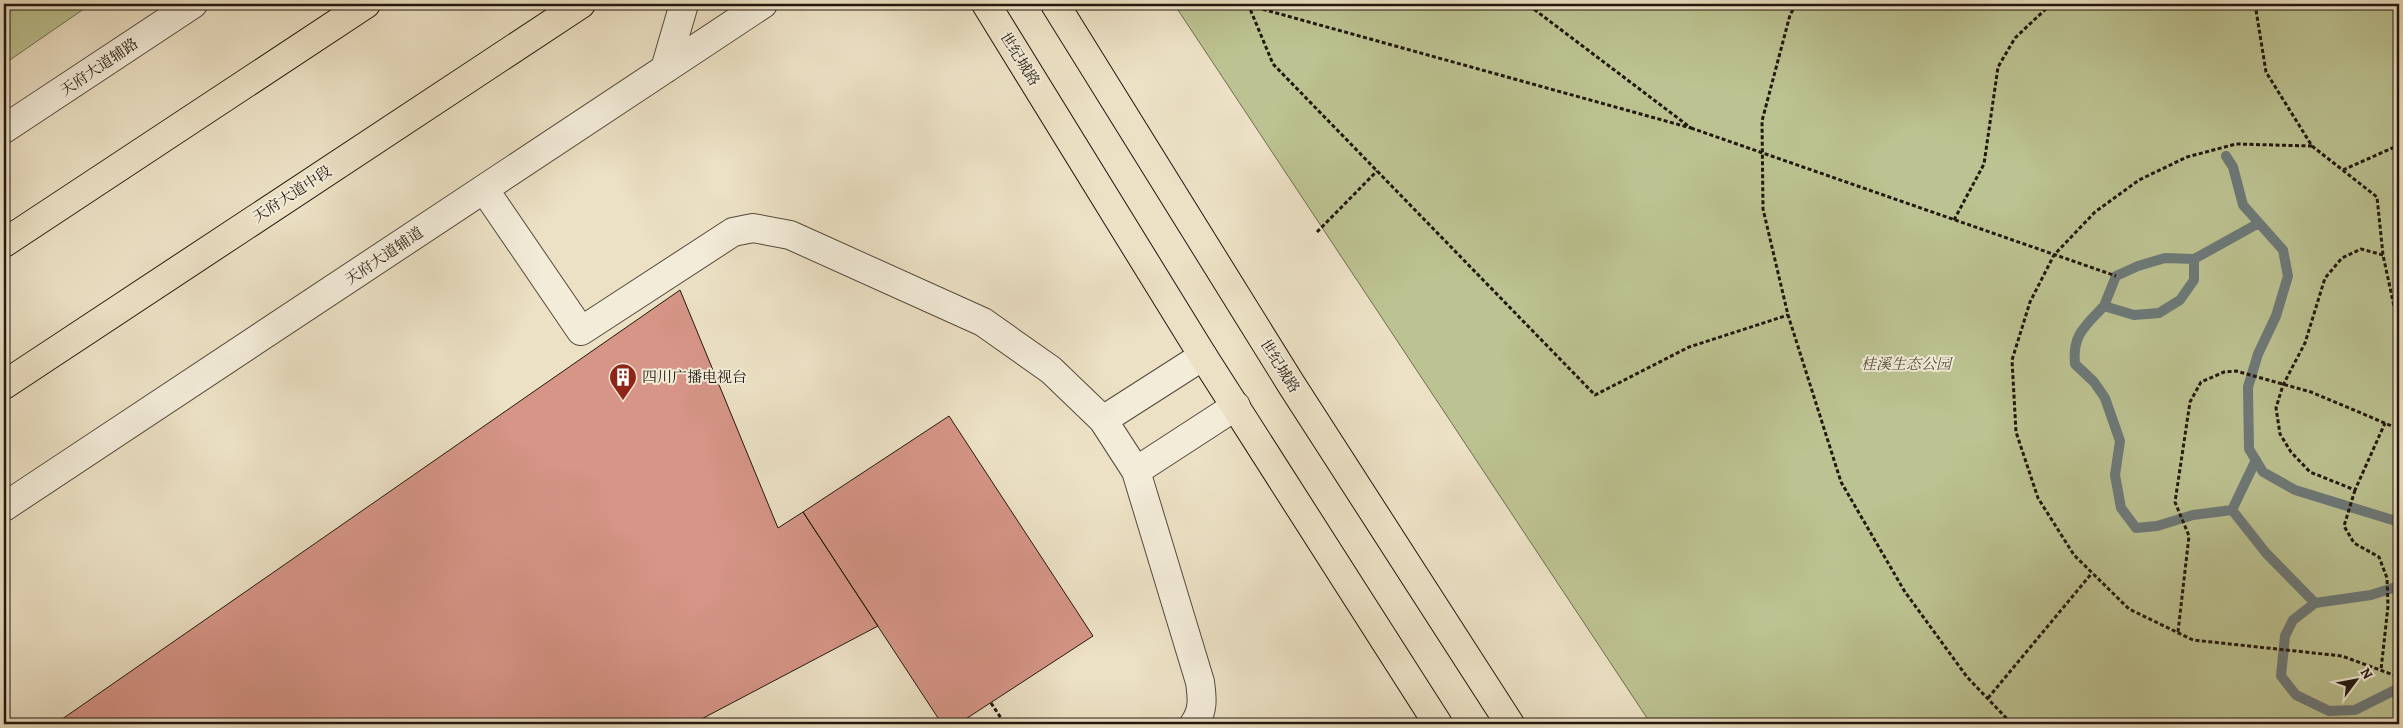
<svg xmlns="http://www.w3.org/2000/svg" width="2403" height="728" font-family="Alegreya,'Noto Serif SC',serif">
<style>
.green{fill:#bcc291;stroke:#6f6d50}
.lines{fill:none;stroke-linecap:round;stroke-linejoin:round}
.stream{stroke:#6d7979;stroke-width:10}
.building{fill:#d69587;stroke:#22180f}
.minor-casing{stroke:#544a3c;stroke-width:30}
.major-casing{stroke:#22180f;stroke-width:30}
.path{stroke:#22180f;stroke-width:3;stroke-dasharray:4 2.5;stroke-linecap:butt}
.minor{stroke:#f3ecd9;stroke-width:28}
.major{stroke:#ece1c5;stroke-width:28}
.labels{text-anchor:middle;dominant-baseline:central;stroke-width:4;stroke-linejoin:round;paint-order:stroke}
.street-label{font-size:15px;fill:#22180f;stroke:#f3ecd9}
.park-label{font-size:15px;font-style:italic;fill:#504b36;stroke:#f3ecd9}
.poi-label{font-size:15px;fill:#22180f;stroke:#f3ecd9;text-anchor:start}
</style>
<rect width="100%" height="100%" fill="#ece1c5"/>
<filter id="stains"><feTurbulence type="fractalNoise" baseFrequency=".004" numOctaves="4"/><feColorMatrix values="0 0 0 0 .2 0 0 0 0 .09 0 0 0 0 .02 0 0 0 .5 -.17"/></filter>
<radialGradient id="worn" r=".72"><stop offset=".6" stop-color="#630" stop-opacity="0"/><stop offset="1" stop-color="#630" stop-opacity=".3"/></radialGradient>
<path class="green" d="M 4,4 L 91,4 L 4,64 Z
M 1174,4 L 2399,4 L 2399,724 L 1651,724 Z"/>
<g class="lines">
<path class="stream" d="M 2226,156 L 2233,167 L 2243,205 L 2283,250 L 2288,276 L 2276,316 L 2258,354 L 2248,387 L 2249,449 L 2263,472 L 2295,490 L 2399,522
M 2194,259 L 2194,280 L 2180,300 L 2159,313 L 2134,315 L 2104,306 L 2116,276 L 2138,266 L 2165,258 L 2194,259 L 2259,223
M 2104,306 C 2085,326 2072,335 2075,364 L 2094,382 L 2105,398 L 2120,441 L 2115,475 L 2121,508 L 2136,528 L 2157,526 L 2193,515 L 2232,510 L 2256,460
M 2232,510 L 2266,553 L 2315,603 L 2371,595 L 2399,586
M 2315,603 L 2293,620 L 2285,636 L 2281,676 L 2296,695 L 2329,711 L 2355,710 L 2399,688"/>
</g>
<path class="building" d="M 680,290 L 778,528 L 803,512 L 878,626 L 692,724 L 55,724 Z
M 949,416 L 1093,636 L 958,724 L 942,724 L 803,512 Z"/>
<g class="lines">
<g class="minor-casing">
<path id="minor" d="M 665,69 L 684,4
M 4,129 L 193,4
M 484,189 L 581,331 L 733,232 L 753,228 L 790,235 L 983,322 L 1051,370 L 1103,420 L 1203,356
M 1103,420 L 1136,471
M 4,507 L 763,4
M 1194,724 C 1204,710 1202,697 1200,682 L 1136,471 L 1236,406"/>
</g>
<g class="major-casing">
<path id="major" d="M 986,4 L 1203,356 L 1438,724
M 1055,4 L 1291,384 L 1510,724
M 4,243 L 366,4
M 4,385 L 581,4"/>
</g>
<path class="path" d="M 1244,4 L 1691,128 L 1527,4
M 1248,4 L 1273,64 L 1595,395 L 1689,347 L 1788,315
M 1796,4 L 1790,15 L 1762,121 L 1763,209 L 1788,315 L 1841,482 L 1905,592 L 1967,677 L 2012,724
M 2255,4 L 2266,72 L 2312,146 L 2377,197 L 2383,255 L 2395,311 L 2399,319
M 1691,128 L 2116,276
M 2312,146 L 2236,144 L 2187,157 L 2139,180 L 2095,212 L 2054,255 L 2030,302 L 2012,360 L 2016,432 L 2038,498 L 2074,555 L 2129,609 L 2193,640 L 2342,656 L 2399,677
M 2343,170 L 2399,145
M 1954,220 L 1984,164 L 1998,67 L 2015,38 L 2051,4
M 1317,232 L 1377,171
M 2383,255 L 2361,249 L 2342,258 L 2325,278 L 2305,343 L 2283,385 L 2276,408 L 2280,434 L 2291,452 L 2310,472 L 2355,490 L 2385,423
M 2355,490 L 2344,526 L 2354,543 L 2379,557 L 2387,578 L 2388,606 L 2381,670
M 2178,632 L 2189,536 L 2175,502 L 2190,402 L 2201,382 L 2224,372 L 2236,371 L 2311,392 L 2399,429
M 1988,698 L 2092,573
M 991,703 L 1005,724"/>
<use href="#minor" class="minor"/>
<use href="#major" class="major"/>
</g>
<defs>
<g id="building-pin" transform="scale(1.4375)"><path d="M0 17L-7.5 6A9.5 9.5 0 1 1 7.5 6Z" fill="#8f2418" stroke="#f3ecd9"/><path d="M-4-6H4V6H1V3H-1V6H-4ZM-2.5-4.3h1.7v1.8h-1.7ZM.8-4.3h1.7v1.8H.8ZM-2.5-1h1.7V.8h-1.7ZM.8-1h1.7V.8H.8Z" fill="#fff"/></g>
</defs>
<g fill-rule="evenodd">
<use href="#building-pin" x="623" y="377"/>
</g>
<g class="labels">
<g class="street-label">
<text transform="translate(1020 59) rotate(58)">世纪城路</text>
<text transform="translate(99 67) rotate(-34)">天府大道辅路</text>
<text transform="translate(292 194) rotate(-33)">天府大道中段</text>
<text transform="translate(384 256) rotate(-34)">天府大道辅道</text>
<text transform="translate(1280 366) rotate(58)">世纪城路</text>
</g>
<g class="park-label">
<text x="1906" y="364">桂溪生态公园</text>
</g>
<g class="poi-label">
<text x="642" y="377">四川广播电视台</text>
</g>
</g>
<rect width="2403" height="728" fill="none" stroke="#ece1c5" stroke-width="20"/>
<rect x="5" y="5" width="2393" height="718" fill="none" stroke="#22180f" stroke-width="2.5"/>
<rect x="10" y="10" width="2383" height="708" fill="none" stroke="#22180f"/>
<g transform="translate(2356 680) rotate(58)" stroke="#f3ecd9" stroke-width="4" paint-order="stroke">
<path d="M0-4L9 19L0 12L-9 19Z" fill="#22180f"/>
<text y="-8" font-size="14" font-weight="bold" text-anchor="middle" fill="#22180f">N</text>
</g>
<rect width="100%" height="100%" filter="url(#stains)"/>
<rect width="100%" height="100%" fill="url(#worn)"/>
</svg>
